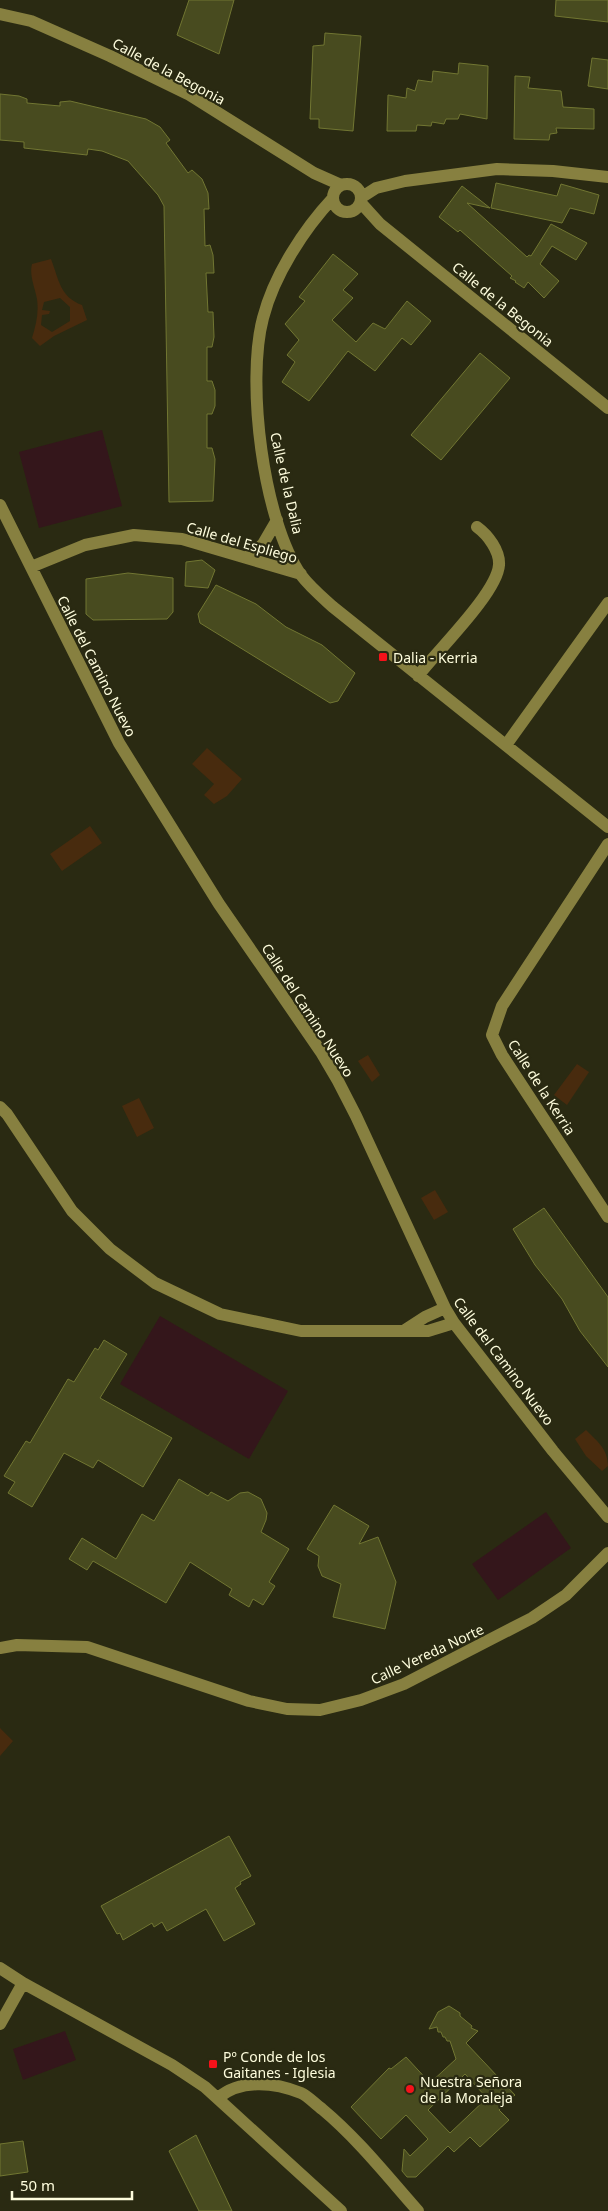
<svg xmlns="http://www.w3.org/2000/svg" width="608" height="2211" font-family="'Noto Sans',sans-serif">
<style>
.green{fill:#34161b}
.water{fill:#482b0e;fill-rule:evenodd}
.building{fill:#484b1f;stroke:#717632;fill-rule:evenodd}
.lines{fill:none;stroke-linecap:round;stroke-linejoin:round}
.minor{stroke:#878040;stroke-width:12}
.poi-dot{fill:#f5121a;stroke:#2a2a12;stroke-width:2}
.labels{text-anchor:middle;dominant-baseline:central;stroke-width:4.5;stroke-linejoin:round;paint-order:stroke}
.street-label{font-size:14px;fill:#fefddd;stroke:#2a2a12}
.poi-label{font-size:14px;fill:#fefddd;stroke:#2a2a12;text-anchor:start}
</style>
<rect width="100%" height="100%" fill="#2a2a12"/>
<path class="green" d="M 102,430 L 122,506 L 39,528 L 19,452 Z
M 160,1316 L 288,1391 L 249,1459 L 120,1384 Z
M 546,1512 L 571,1548 L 498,1600 L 472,1564 Z
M 65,2031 L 76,2060 L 23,2080 L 13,2049 Z"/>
<path class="water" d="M 51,259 C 59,280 60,297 82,305 L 87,320 L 54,336 L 40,346 L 32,338 C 36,325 39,313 37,299 C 35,288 29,275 32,264 ZM 60,298 L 70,307 L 70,321 L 52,332 L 41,325 L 42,315 L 49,314 L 50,311 L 42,310 L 44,302 Z
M 207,748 L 242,779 L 227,796 L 214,804 L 204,795 L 214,784 L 192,764 Z
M 90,826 L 102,843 L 62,871 L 50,854 Z
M 368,1055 L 380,1075 L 372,1082 L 358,1061 Z
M 577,1064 L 589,1072 L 567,1105 L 554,1095 Z
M 139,1098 L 154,1128 L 137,1137 L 122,1106 Z
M 435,1190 L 448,1212 L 434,1220 L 421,1198 Z
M 586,1430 C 597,1441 608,1449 608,1466 L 602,1471 L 586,1456 L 575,1439 Z
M 0,1728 L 13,1741 L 0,1756 Z"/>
<path class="building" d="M 189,0 L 234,0 L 219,54 L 177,35 Z
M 556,0 L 608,0 L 608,22 L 555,16 Z
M 325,33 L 361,36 L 353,131 L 319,128 L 319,119 L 310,119 L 313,46 L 324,45 Z
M 592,58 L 608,60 L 608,89 L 588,86 Z
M 459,63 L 488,66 L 487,119 L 460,114 L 458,119 L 446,119 L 444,124 L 432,122 L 431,126 L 417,125 L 416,131 L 387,131 L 388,95 L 406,98 L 407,88 L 415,91 L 418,80 L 432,82 L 433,71 L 458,74 Z
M 515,76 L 530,77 L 528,88 L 561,91 L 563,107 L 594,109 L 594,129 L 556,128 L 557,133 L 550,134 L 549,140 L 514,139 Z
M 0,94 L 19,96 L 27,99 L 27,103 L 60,106 L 60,102 L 70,101 L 146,119 L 160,127 L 170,140 L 166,143 L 188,173 L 192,170 L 202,179 L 208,193 L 209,209 L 204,209 L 205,246 L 210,245 L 213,255 L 214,273 L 206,273 L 208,312 L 213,312 L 214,337 L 212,347 L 207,347 L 207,381 L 212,381 L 215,390 L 215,406 L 212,414 L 207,414 L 207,448 L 212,448 L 215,459 L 213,501 L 169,502 L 164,206 L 158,195 L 128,161 L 102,151 L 88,149 L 87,155 L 24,148 L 24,142 L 0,140 Z
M 496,183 L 557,196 L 561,184 L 599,195 L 594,214 L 570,208 L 562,223 L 491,208 Z
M 462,186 L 490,208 L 467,203 L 527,257 L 529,255 L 531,256 L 551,224 L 587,243 L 576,260 L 552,246 L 540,264 L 559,281 L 544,298 L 528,282 L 524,288 L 515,282 L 516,281 L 510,278 L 512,276 L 460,230 L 458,232 L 439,217 Z
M 333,254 L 358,274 L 343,290 L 353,298 L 332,320 L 356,342 L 373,323 L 385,329 L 407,301 L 431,321 L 411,345 L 402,338 L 375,371 L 348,351 L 309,401 L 282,382 L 295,362 L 287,355 L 299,340 L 285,324 L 305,301 L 299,297 Z
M 480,353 L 510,378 L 441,460 L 411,435 Z
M 202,560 L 215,570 L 208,588 L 185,586 L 186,562 Z
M 128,573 L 173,578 L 173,612 L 167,619 L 93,620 L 86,614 L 86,579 Z
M 216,585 L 256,604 L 286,627 L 322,645 L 355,673 L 338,701 L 330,703 L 200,623 L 198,614 Z
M 544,1208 L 608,1297 L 608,1367 L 580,1331 L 562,1299 L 535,1265 L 513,1229 Z
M 104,1340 L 127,1354 L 100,1398 L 172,1438 L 143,1487 L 98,1460 L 93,1468 L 64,1453 L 32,1507 L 8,1493 L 15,1482 L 4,1476 L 26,1441 L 30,1443 L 68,1379 L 74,1382 L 95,1348 L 98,1350 Z
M 179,1479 L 208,1496 L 211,1492 L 228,1501 L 240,1493 L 248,1492 L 261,1499 L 267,1513 L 266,1520 L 261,1532 L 289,1549 L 269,1582 L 275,1586 L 263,1605 L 253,1599 L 249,1607 L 229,1595 L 232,1589 L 190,1562 L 166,1603 L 93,1561 L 87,1570 L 69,1559 L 82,1538 L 116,1559 L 142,1514 L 154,1521 Z
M 334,1505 L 369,1526 L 359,1544 L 378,1537 L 396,1582 L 385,1629 L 333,1617 L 341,1584 L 322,1576 L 318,1566 L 319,1556 L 307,1549 Z
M 229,1836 L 251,1876 L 240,1882 L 241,1884 L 235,1888 L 255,1924 L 224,1941 L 206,1909 L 167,1931 L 162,1922 L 154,1927 L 152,1923 L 123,1940 L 120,1933 L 117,1934 L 101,1906 Z
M 449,2006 L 460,2013 L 460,2016 L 472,2026 L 471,2028 L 478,2031 L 466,2043 L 515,2095 L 499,2110 L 509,2120 L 480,2147 L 470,2137 L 454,2152 L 448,2146 L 416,2177 L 407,2177 L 402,2171 L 404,2149 L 410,2156 L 428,2139 L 406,2115 L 381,2139 L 351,2107 L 389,2068 L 391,2069 L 406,2057 L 430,2083 L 456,2059 L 450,2041 L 447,2041 L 445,2037 L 443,2037 L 441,2032 L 438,2032 L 437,2027 L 429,2029 L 438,2012 ZM 465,2074 L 487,2098 L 450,2133 L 428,2110 Z
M 196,2135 L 225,2196 L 232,2211 L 199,2211 L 169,2151 Z
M 23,2141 L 28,2172 L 0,2176 L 0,2144 Z"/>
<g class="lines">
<path class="minor" d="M 0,14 L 31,21 L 110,56 L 188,94 L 314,173 L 341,185
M333 198a14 14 0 1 1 28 0a14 14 0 1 1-28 0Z
M 362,197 L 376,188 L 405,181 L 497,169 L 553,171 L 608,177
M 333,198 C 304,229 274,275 263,318 C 246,382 263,520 301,575 C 310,587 322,597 333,607 L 608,827
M 361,203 L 380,224 L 608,408
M 0,505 L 119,743 L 219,904 L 321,1052 L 338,1081 L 356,1116 L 445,1308 L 454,1323 L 553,1451 L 608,1517
M 247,558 L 263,544 L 277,520
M 31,567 L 85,545 L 134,535 L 182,539 L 301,574
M 418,676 C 437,651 497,593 499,565 C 500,551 488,535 477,527
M 506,745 L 608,603
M 608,844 L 502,1006 L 492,1035 L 502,1055 L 608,1217
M 0,1107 L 7,1114 L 72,1211 L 110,1249 L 155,1283 L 220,1314 L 301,1331 L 428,1331 L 454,1323
M 405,1330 L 425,1317 L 445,1308
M 0,1648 L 17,1645 L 87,1647 L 249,1701 L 287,1709 L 320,1710 L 361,1700 L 404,1684 L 532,1618 L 566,1595 L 608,1553
M 0,1968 L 23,1983 L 172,2065 L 205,2087 L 341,2211
M 0,2024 L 23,1983
M 218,2098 C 240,2079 274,2082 301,2093 C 308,2096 315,2104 322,2109 C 358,2139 387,2176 418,2211"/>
</g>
<g class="poi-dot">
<rect x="378" y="652" width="10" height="10" rx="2.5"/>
<rect x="208" y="2059" width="10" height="10" rx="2.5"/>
<circle cx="410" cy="2089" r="5"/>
</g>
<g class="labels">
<g class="street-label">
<text transform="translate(169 71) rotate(28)">Calle de la Begonia</text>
<text transform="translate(503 304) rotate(39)">Calle de la Begonia</text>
<text transform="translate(287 483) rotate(77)">Calle de la Dalia</text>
<text transform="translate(242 542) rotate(16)">Calle del Espliego</text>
<text transform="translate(97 666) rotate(63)">Calle del Camino Nuevo</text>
<text transform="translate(308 1010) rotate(57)">Calle del Camino Nuevo</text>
<text transform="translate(542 1087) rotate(57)">Calle de la Kerria</text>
<text transform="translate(504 1361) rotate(53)">Calle del Camino Nuevo</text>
<text transform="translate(427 1654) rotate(-25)">Calle Vereda Norte</text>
</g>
<g class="poi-label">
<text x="393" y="657">Dalia - Kerria</text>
<text x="223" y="2056">Pº Conde de los<tspan x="223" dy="16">Gaitanes - Iglesia</tspan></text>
<text x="420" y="2081">Nuestra Señora<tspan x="420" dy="16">de la Moraleja</tspan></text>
</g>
</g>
<path d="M12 2191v8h120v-8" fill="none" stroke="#fefddd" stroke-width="2.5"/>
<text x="20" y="2191" font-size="15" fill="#fefddd" stroke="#2a2a12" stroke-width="4" paint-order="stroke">50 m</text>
</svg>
